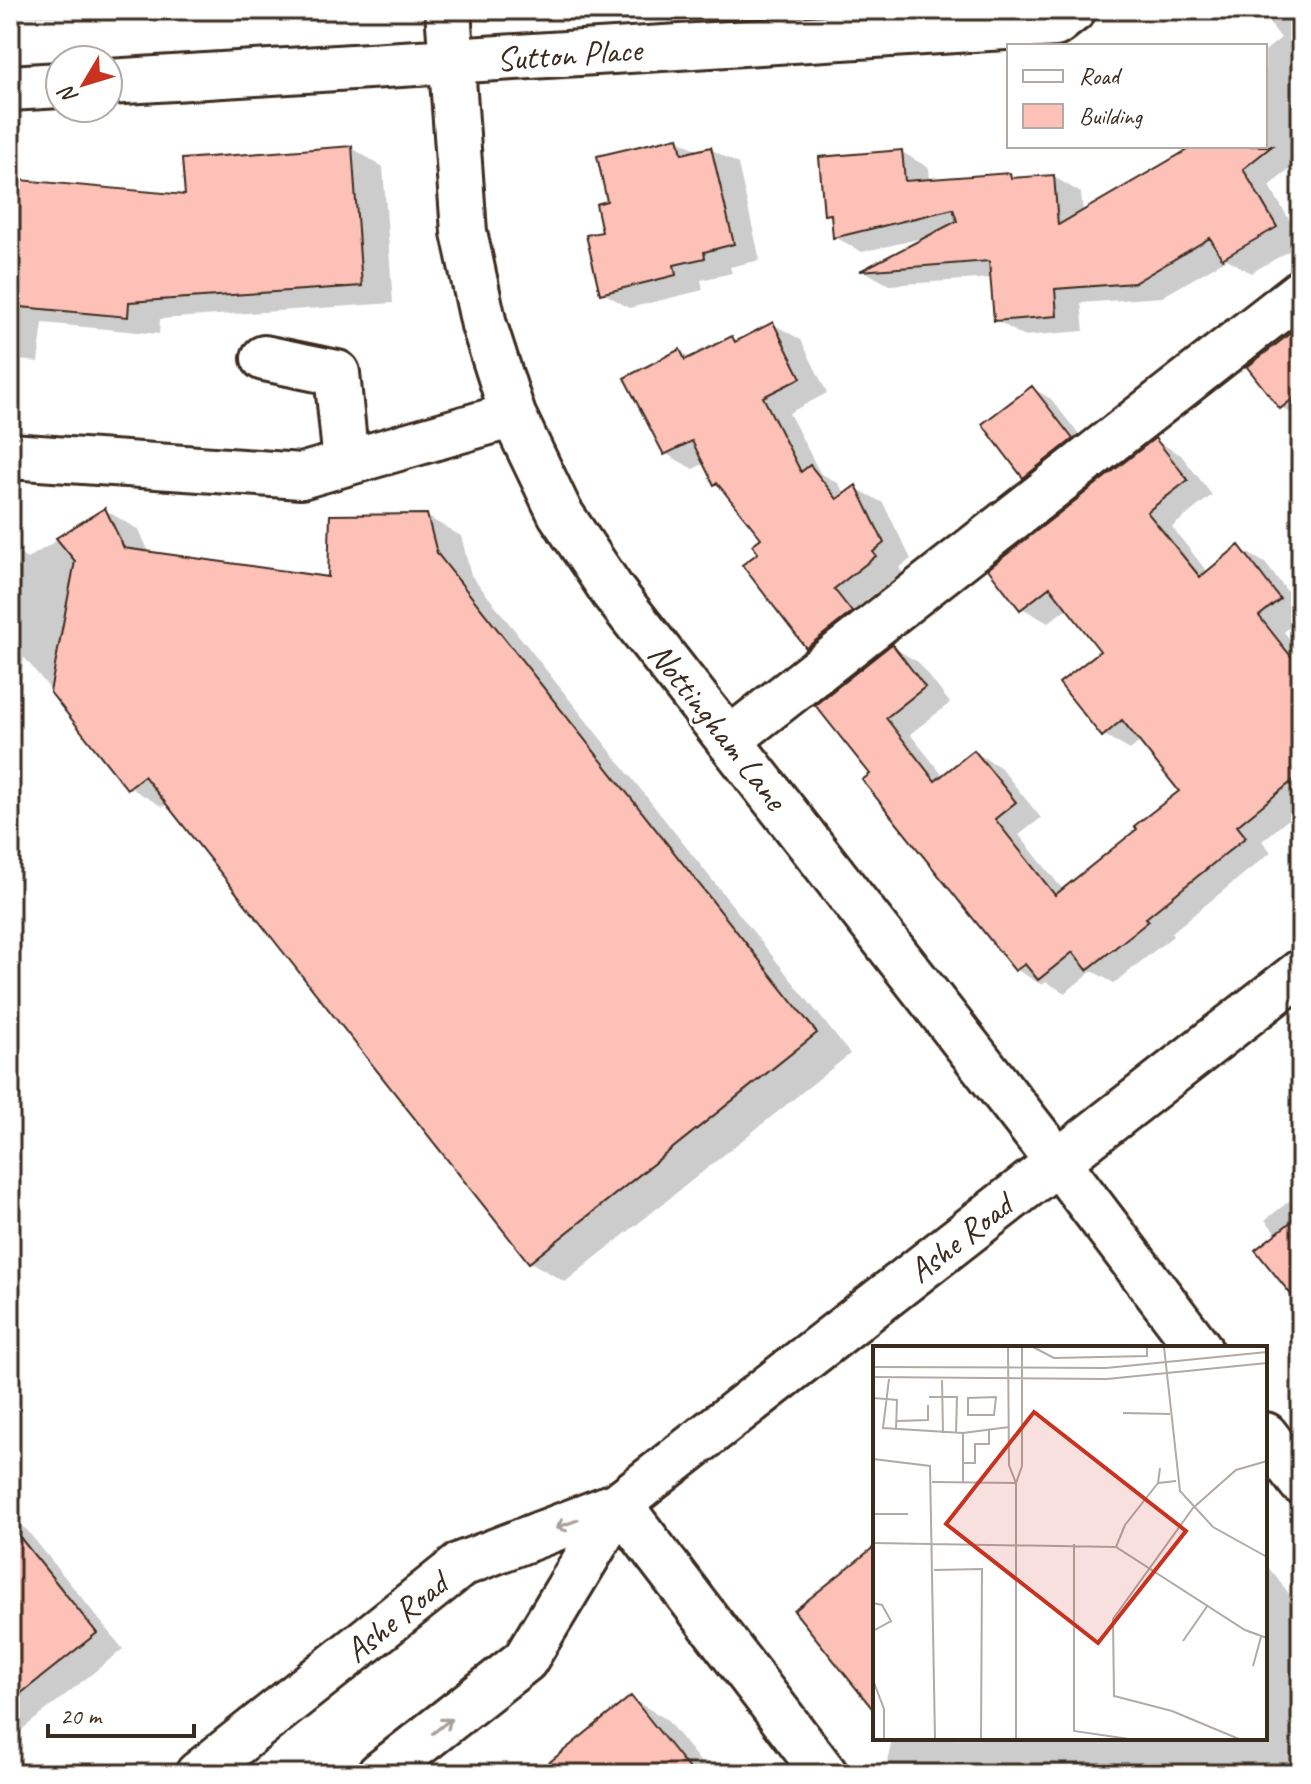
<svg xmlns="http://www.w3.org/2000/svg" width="1311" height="1784" font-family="Caveat,sans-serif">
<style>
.shadow{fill:#0003}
.building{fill:#fdc1b8;stroke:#3b2a1e;stroke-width:2}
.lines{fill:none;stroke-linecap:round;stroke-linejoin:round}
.minor-casing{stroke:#3b2a1e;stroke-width:50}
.minor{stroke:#fff;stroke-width:44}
.oneway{stroke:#a79f9a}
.labels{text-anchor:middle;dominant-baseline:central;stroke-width:6;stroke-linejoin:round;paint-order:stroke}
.street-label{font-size:34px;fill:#3b2a1e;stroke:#fff}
.inset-road{fill:none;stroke:#b1aaa5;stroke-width:2}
.view{fill:#c8321e;fill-opacity:0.15;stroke:#c8321e;stroke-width:4}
.inset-edge{fill:none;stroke:#3b2a1e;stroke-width:4}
</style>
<rect width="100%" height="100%" fill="#fff"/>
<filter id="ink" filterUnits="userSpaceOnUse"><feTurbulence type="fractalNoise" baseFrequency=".0125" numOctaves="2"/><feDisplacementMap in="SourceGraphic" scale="16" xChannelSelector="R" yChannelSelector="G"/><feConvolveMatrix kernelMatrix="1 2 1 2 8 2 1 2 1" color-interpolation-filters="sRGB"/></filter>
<g filter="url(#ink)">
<path class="shadow" d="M 10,10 L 113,10 L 113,17 L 10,16 Z
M 1271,10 L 1301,10 L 1301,160 L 1269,186 L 1301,239 L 1301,244 L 1251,273 L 1227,259 L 1162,297 L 1081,303 L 1084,331 L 1023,336 L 996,320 L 993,278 L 889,285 L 864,271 L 927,238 L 927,237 L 862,252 L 835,237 L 834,218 L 826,214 L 902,152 L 929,168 L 930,181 L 1009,175 L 1017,180 L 1054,177 L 1081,193 L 1083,213 L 1189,152 L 1185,146 L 1265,146 L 1265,51 L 1281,38 L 1264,16 Z
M 677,139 L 699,151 L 711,149 L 738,164 L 760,260 L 730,267 L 732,273 L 701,280 L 703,290 L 629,308 L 602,292 L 605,233 L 609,202 Z
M 352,148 L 383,167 L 393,303 L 160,319 L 159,334 L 43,323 L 38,362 L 10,359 L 10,181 L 187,197 Z
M 773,324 L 801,340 L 827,393 L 789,413 L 820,473 L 838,483 L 846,495 L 856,488 L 883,503 L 911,559 L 899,568 L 902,572 L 860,605 L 878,628 L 835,662 L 807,646 L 760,553 L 764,539 L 724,488 L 715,483 L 705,463 L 693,469 L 665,453 L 680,351 L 692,359 L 732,338 L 739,342 Z
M 1301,328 L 1301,419 L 1281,407 Z
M 1032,388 L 1051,399 L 1091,450 L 1043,487 L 1024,476 Z
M 1155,440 L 1181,455 L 1212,495 L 1172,527 L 1208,573 L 1239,548 L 1265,563 L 1301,609 L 1301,617 L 1284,632 L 1301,653 L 1301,809 L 1262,841 L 1271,852 L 1171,933 L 1173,936 L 1114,983 L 1092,971 L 1065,993 L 1046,982 L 1042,985 L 1017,970 L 873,774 L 892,647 L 918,662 L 950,703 L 910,734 L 944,777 L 974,752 L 1000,767 L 1041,818 L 1019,835 L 1064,891 L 1140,830 L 1181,791 L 1141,741 L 1130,750 L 1104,735 L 1103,651 L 1068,607 L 1048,623 L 1022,608 Z
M 105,510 L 139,530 L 150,554 L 330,579 L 426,516 L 461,536 L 471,575 L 850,1054 L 565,1282 L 530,1262 L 168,803 L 163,807 L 129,787 L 24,657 L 17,711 L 10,716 L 10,548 L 27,559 Z
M 1301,1192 L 1301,1304 L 1278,1235 L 1265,1220 Z
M 10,1520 L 26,1529 L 123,1649 L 10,1739 Z
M 1265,1563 L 1301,1609 L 1301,1771 L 1298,1774 L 885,1774 L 892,1738 L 1265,1738 Z
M 632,1699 L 666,1719 L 710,1774 L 538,1774 Z"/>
<path class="building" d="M 678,137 L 682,154 L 711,147 L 734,244 L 704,252 L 705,258 L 674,265 L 676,275 L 600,294 L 586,235 L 602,232 L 596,204 L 607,201 L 597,156 Z
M 352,146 L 362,286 L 129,302 L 128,317 L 10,306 L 10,179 L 185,195 L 182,159 Z
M 1194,146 L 1272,146 L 1243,169 L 1277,227 L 1222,259 L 1210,238 L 1134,283 L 1055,289 L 1057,316 L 994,321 L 989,261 L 860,271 L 957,221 L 953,209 L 833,238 L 831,214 L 824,215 L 819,157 L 902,150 L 905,181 L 1010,173 L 1011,178 L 1054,175 L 1058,225 Z
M 773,322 L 801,378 L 763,397 L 801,472 L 810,465 L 837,499 L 856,485 L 884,543 L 873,552 L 876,556 L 834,589 L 852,612 L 806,648 L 742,565 L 758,553 L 752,545 L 761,538 L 717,483 L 714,485 L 692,441 L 664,455 L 624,378 L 680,349 L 685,360 L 732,336 L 735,342 Z
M 1301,325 L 1301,392 L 1280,409 L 1247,367 Z
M 1032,386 L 1073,439 L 1023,478 L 982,424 Z
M 1155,438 L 1188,480 L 1147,512 L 1200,577 L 1239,545 L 1280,599 L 1259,616 L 1301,669 L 1301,774 L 1237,826 L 1246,837 L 1146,918 L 1149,921 L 1087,970 L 1073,952 L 1038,980 L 1025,964 L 1015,971 L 862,780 L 870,774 L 815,705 L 892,644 L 925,687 L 886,718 L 935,781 L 974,750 L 1016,802 L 995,819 L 1055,895 L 1137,829 L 1134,826 L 1179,791 L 1122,720 L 1102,737 L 1059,683 L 1100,651 L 1050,587 L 1020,610 L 988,569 Z
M 105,508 L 124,548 L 328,577 L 330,515 L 427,514 L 437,553 L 817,1033 L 529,1263 L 144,776 L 127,789 L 50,692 L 75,561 L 56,538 Z
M 1301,1214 L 1301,1307 L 1255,1250 Z
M 10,1525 L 97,1633 L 10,1702 Z
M 875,1546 L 875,1712 L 794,1611 Z
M 631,1696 L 693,1774 L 535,1774 Z"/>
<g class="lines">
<g class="minor-casing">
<path id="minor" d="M 448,10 L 464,232 L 484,325 L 513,415 L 560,513 L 613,592 L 1058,1162 L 1199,1348
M 108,82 L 1055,24 L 1073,10
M 10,88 L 60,85
M 264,358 L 337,373 L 346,463
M 10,456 L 301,476 L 513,415
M 729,740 L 1301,292
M 1265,1435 L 1301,1482
M 198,1774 L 462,1564 L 619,1504 L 525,1660 L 380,1774
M 825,1774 L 619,1504 L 1301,972"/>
</g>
<use href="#minor" class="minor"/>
</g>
<defs><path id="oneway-shaft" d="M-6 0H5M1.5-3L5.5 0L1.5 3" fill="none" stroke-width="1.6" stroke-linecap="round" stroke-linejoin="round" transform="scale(2)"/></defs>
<g class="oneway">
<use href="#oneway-shaft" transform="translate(567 1524) rotate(159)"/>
<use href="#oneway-shaft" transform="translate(442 1726) rotate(-38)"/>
</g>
</g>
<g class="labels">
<g class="street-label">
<text transform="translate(569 54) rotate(-4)">Sutton Place</text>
<text transform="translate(718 726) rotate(52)">Nottingham Lane</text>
<text transform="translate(960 1238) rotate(-38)">Ashe Road</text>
<text transform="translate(396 1617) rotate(-39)">Ashe Road</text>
</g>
</g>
<g transform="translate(873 1346)">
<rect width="394" height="394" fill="#fff"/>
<path class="inset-road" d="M 135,1 L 136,119 L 143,137 L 149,120 L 149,1M 160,1 L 181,12 L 274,10 L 274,1M 291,1 L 307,145 L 340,181 L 394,211M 0,21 L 233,22 L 394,6M 0,31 L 234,33 L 394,17M 16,33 L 10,82 L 90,87 L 136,81M 69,34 L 70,87M 56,51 L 84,51 L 83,87M 123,51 L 121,69 L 95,69 L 95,52 ZM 0,62 L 1,52 L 24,54 L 23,84M 250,67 L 297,68M 24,75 L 55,74 L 55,59M 0,113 L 57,120 L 62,393M 90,117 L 102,117 L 102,98 L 116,98 L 116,84M 287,122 L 285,137 L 303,135M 59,136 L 143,137 L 143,393M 90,137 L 90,87M 0,168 L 35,168M 0,197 L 243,201 L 372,284 L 394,292M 201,198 L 201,385 L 256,393M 243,201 L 252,179 L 285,137M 61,224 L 109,223 L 108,393M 0,257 L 9,259 L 18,275 L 0,285M 310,295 L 335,259M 380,320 L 388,291M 0,334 L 11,363 L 11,393M 366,393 L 299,365 L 241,350 L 240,273 L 320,162 L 363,124 L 394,115"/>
<path class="view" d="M 161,66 L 313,185 L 225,297 L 73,178 Z"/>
<rect width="394" height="394" class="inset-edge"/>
</g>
<rect width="1311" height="1784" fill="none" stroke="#fff" stroke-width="40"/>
<rect x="20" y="20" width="1271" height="1744" fill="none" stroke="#3b2a1e" stroke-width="3" filter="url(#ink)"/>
<rect x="1007" y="44" width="260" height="104" fill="#ffffff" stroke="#b1aaa5" stroke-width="2"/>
<rect x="1023" y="70" width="40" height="12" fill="#ffffff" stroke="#b1aaa5" stroke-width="2"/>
<text x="1079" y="84" font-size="24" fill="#3b2a1e">Road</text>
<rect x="1023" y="104" width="40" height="24" fill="#fdc1b8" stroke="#b1aaa5" stroke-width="2"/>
<text x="1079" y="124" font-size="24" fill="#3b2a1e">Building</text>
<g transform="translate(84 84) rotate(232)"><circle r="38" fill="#ffffff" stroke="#b1aaa5" stroke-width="2"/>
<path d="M0-6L14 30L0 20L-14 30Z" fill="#c8321e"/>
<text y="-12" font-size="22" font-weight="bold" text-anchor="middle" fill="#3b2a1e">N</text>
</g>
<path d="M48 1724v12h146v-12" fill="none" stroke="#3b2a1e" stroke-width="4"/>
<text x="60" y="1724" font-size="24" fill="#3b2a1e" stroke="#ffffff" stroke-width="6" paint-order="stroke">20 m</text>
</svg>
